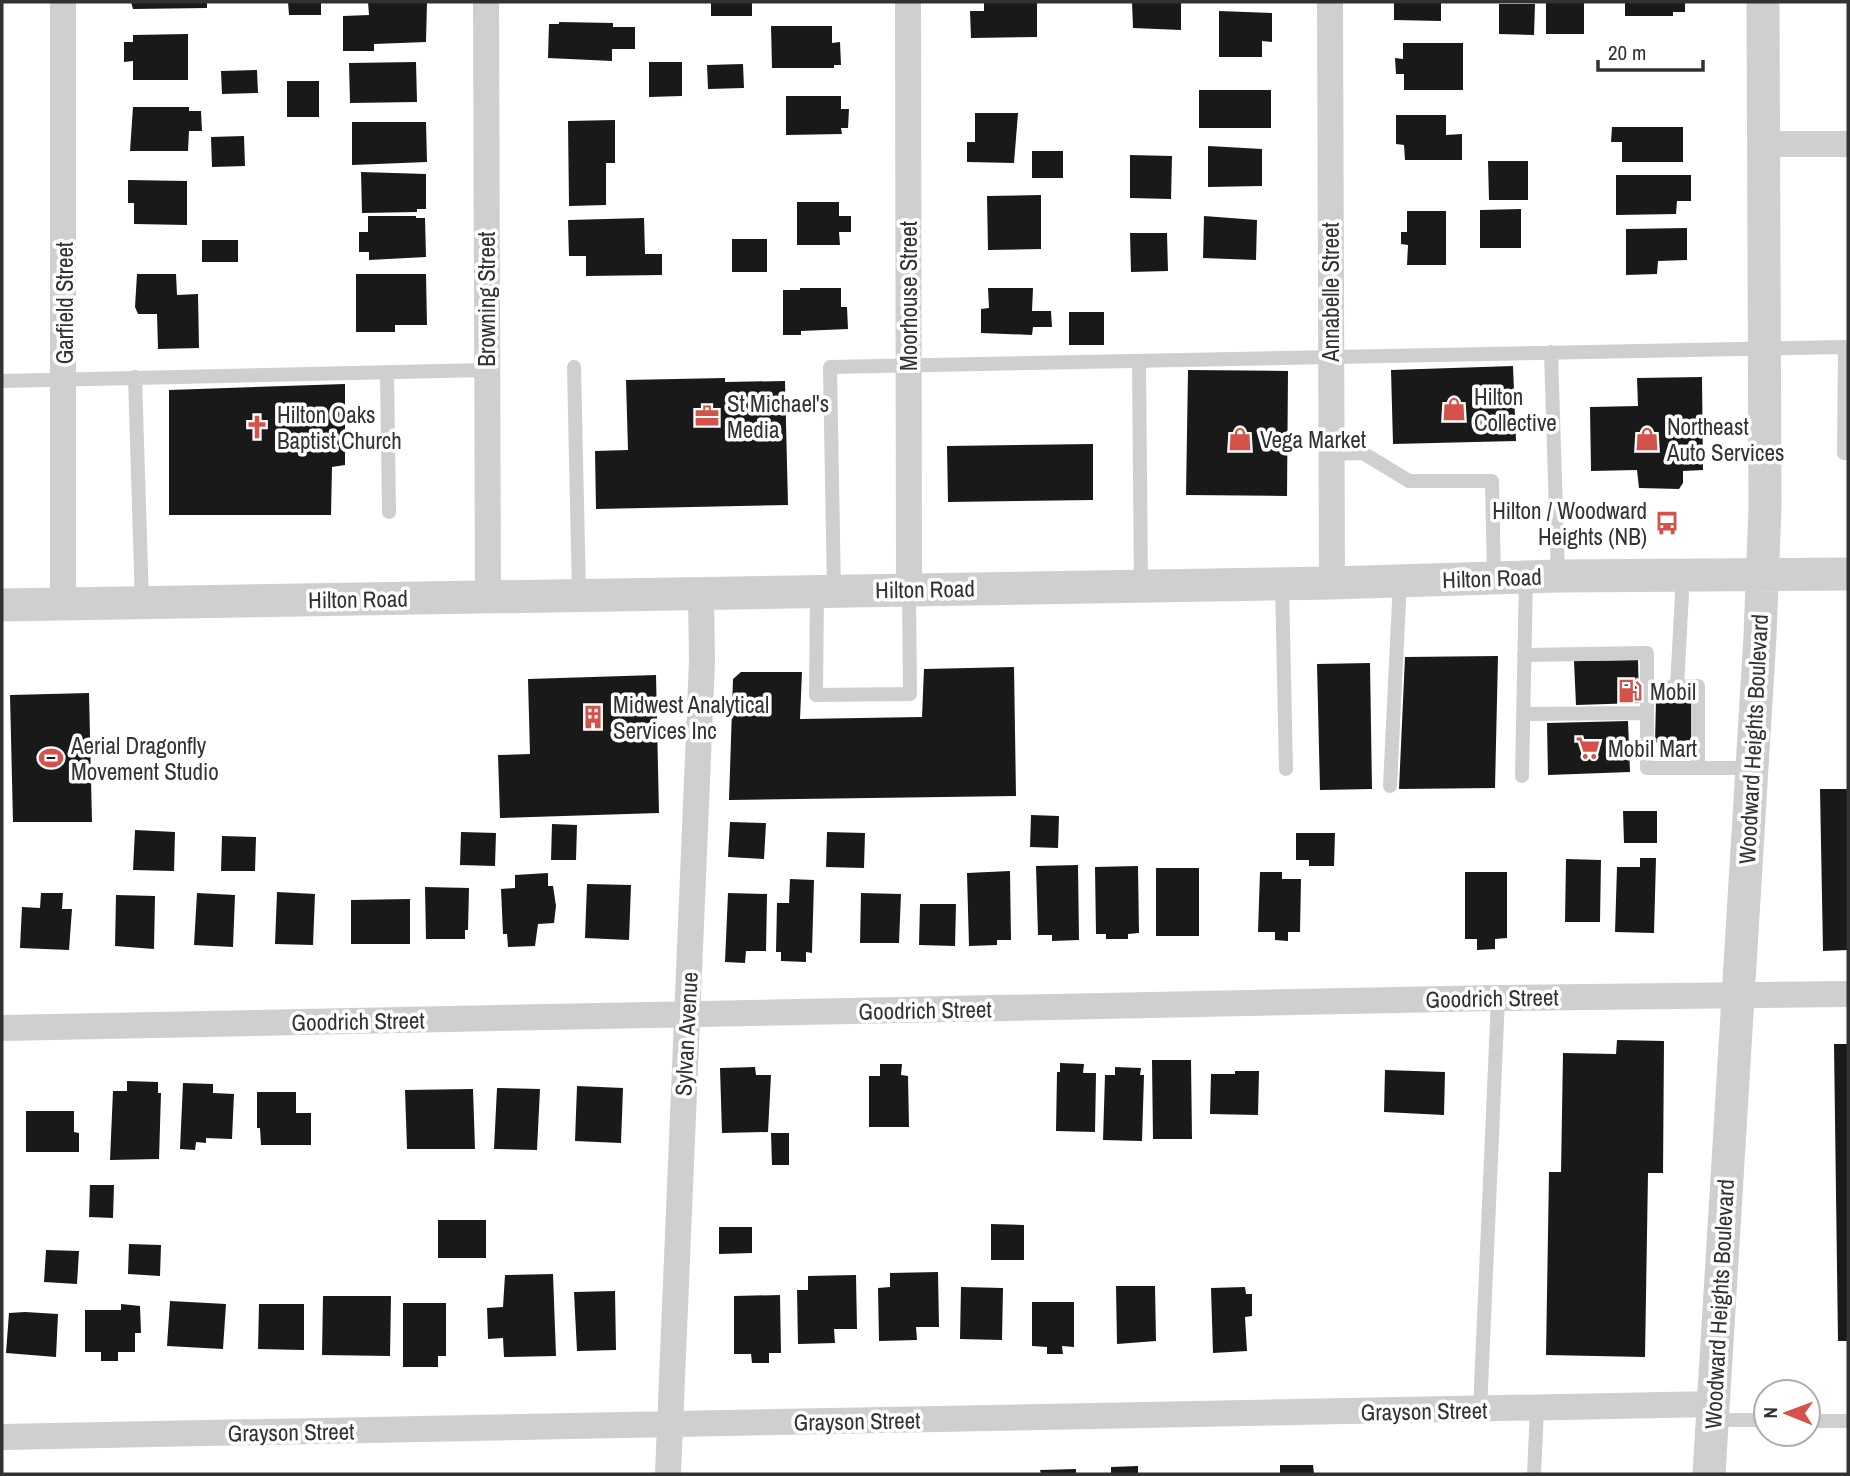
<svg xmlns="http://www.w3.org/2000/svg" width="1850" height="1476" font-family="'Archivo Narrow',sans-serif">
<style>
.building{fill:#191919}
.lines{fill:none;stroke-linecap:round;stroke-linejoin:round}
.service{stroke:#cfcfcf;stroke-width:14}
.minor{stroke:#cfcfcf;stroke-width:26}
.tertiary{stroke:#cfcfcf;stroke-width:33}
.labels{text-anchor:middle;dominant-baseline:central;stroke-width:7;stroke-linejoin:round;paint-order:stroke}
.street-label{font-size:23px;fill:#323232;stroke:#fff}
.poi-label{font-size:23px;fill:#323232;stroke:#fff;text-anchor:start}
</style>
<rect width="100%" height="100%" fill="#fff"/>
<path class="building" d="M 131,2 L 207,2 L 207,8 L 133,9 Z
M 288,2 L 321,2 L 321,15 L 289,15 Z
M 368,2 L 427,2 L 426,42 L 374,44 L 374,51 L 343,51 L 343,16 L 369,15 Z
M 711,2 L 752,2 L 752,16 L 711,16 Z
M 984,2 L 1037,2 L 1037,37 L 971,38 L 970,11 L 984,11 Z
M 1132,2 L 1181,2 L 1181,30 L 1133,28 Z
M 1394,2 L 1441,2 L 1441,21 L 1394,20 Z
M 1546,2 L 1584,2 L 1584,34 L 1546,34 Z
M 1625,2 L 1685,2 L 1685,12 L 1673,12 L 1673,16 L 1625,16 Z
M 1499,4 L 1535,4 L 1534,35 L 1499,34 Z
M 1219,11 L 1272,13 L 1272,42 L 1262,41 L 1262,57 L 1219,57 Z
M 559,22 L 613,23 L 613,27 L 635,27 L 635,49 L 612,49 L 612,61 L 548,58 L 549,24 L 559,24 Z
M 771,26 L 832,26 L 832,43 L 840,42 L 841,65 L 834,65 L 834,68 L 772,68 Z
M 188,34 L 188,80 L 133,80 L 133,61 L 124,62 L 124,42 L 133,42 L 133,35 Z
M 1403,43 L 1463,43 L 1463,90 L 1404,90 L 1404,74 L 1396,74 L 1395,58 L 1403,59 Z
M 416,62 L 417,102 L 350,103 L 349,63 Z
M 649,62 L 682,62 L 682,96 L 649,97 Z
M 743,64 L 744,88 L 708,89 L 707,65 Z
M 257,70 L 258,93 L 222,94 L 221,71 Z
M 287,81 L 319,81 L 319,117 L 287,117 Z
M 1199,90 L 1271,90 L 1271,128 L 1199,128 Z
M 786,96 L 841,96 L 841,109 L 849,109 L 848,128 L 841,128 L 842,134 L 786,135 Z
M 133,107 L 189,107 L 189,111 L 201,111 L 202,131 L 189,131 L 188,151 L 130,151 Z
M 975,113 L 1018,113 L 1014,163 L 967,162 L 967,142 L 975,142 Z
M 1396,115 L 1446,115 L 1446,135 L 1462,134 L 1462,160 L 1405,160 L 1404,145 L 1396,144 Z
M 615,120 L 615,163 L 606,163 L 606,205 L 569,206 L 568,121 Z
M 352,122 L 426,122 L 427,162 L 352,165 Z
M 1612,127 L 1683,127 L 1683,162 L 1622,162 L 1622,142 L 1611,142 Z
M 244,136 L 245,166 L 212,167 L 211,137 Z
M 1208,146 L 1262,149 L 1262,186 L 1208,187 Z
M 1032,151 L 1063,151 L 1063,178 L 1032,178 Z
M 1130,155 L 1172,156 L 1171,199 L 1130,198 Z
M 1488,161 L 1528,161 L 1528,200 L 1489,200 Z
M 361,172 L 426,174 L 426,209 L 417,209 L 417,212 L 362,213 Z
M 1616,175 L 1691,175 L 1691,201 L 1677,201 L 1676,214 L 1616,215 Z
M 128,180 L 187,181 L 187,225 L 134,224 L 134,203 L 128,203 Z
M 1041,195 L 1041,249 L 988,250 L 987,196 Z
M 797,202 L 839,202 L 839,216 L 851,216 L 851,232 L 839,232 L 840,245 L 797,245 Z
M 1521,209 L 1521,248 L 1480,248 L 1480,210 Z
M 1407,211 L 1446,211 L 1446,265 L 1407,265 L 1408,245 L 1401,244 L 1401,232 L 1407,232 Z
M 368,216 L 416,216 L 416,218 L 425,218 L 426,257 L 369,260 L 369,252 L 359,252 L 359,232 L 368,232 Z
M 1204,216 L 1257,220 L 1256,260 L 1203,258 Z
M 644,218 L 645,254 L 662,254 L 662,275 L 586,276 L 586,256 L 569,256 L 568,220 Z
M 1687,228 L 1687,260 L 1658,261 L 1657,274 L 1626,275 L 1626,229 Z
M 1130,233 L 1167,233 L 1168,271 L 1131,272 Z
M 732,239 L 767,239 L 767,272 L 732,272 Z
M 202,240 L 238,240 L 238,262 L 202,262 Z
M 137,274 L 176,274 L 177,295 L 198,294 L 199,348 L 158,349 L 157,314 L 138,314 L 135,307 Z
M 356,274 L 426,274 L 427,325 L 395,325 L 395,332 L 356,332 Z
M 800,288 L 841,288 L 841,307 L 847,307 L 848,329 L 801,331 L 801,335 L 783,335 L 783,290 L 800,290 Z
M 988,288 L 1033,288 L 1032,311 L 1051,311 L 1052,327 L 1033,327 L 1032,335 L 981,333 L 981,309 L 989,308 Z
M 1069,312 L 1104,312 L 1104,345 L 1069,345 Z
M 1513,366 L 1516,441 L 1393,444 L 1391,370 Z
M 1188,370 L 1288,371 L 1287,496 L 1186,495 Z
M 1702,377 L 1703,470 L 1683,471 L 1683,483 L 1679,489 L 1639,488 L 1637,470 L 1591,471 L 1590,407 L 1638,406 L 1637,378 Z
M 725,378 L 725,382 L 785,381 L 788,505 L 596,509 L 595,451 L 628,450 L 626,380 Z
M 345,384 L 345,465 L 332,467 L 331,515 L 169,515 L 169,390 Z
M 1093,444 L 1093,500 L 948,502 L 947,446 Z
M 1498,656 L 1495,788 L 1399,789 L 1405,657 Z
M 1638,660 L 1639,703 L 1576,705 L 1574,661 Z
M 1370,663 L 1372,789 L 1320,790 L 1317,664 Z
M 1014,667 L 1016,796 L 729,800 L 733,679 L 741,672 L 802,672 L 800,719 L 922,717 L 924,669 Z
M 656,675 L 659,813 L 500,818 L 498,755 L 530,754 L 528,679 Z
M 89,693 L 92,822 L 13,822 L 10,695 Z
M 1692,698 L 1694,740 L 1655,743 L 1656,699 Z
M 1628,721 L 1630,772 L 1548,775 L 1547,723 Z
M 1820,789 L 1848,789 L 1848,950 L 1823,951 Z
M 1623,811 L 1657,811 L 1657,843 L 1624,843 Z
M 1031,815 L 1059,816 L 1058,848 L 1030,847 Z
M 730,822 L 766,823 L 764,859 L 728,857 Z
M 552,824 L 577,825 L 576,860 L 551,860 Z
M 135,830 L 175,832 L 174,871 L 133,870 Z
M 461,832 L 496,833 L 495,866 L 460,865 Z
M 827,832 L 865,833 L 864,868 L 826,867 Z
M 1296,833 L 1335,833 L 1334,866 L 1309,866 L 1309,860 L 1296,860 Z
M 222,836 L 256,837 L 255,871 L 221,871 Z
M 1640,858 L 1656,858 L 1654,933 L 1615,932 L 1617,867 L 1640,867 Z
M 1566,859 L 1601,860 L 1600,922 L 1565,922 Z
M 1078,865 L 1079,940 L 1052,941 L 1052,935 L 1038,935 L 1036,866 Z
M 1138,866 L 1139,933 L 1128,934 L 1128,939 L 1106,939 L 1106,934 L 1096,934 L 1095,867 Z
M 1156,868 L 1199,868 L 1199,936 L 1156,936 Z
M 1010,871 L 1011,940 L 997,940 L 997,945 L 969,946 L 967,873 Z
M 1260,872 L 1282,872 L 1282,879 L 1301,879 L 1300,932 L 1288,932 L 1288,941 L 1275,940 L 1275,932 L 1258,932 Z
M 1465,872 L 1507,872 L 1507,938 L 1495,939 L 1495,949 L 1477,950 L 1477,939 L 1465,939 Z
M 548,873 L 548,886 L 553,886 L 556,906 L 554,923 L 538,924 L 535,946 L 508,947 L 507,934 L 503,934 L 501,889 L 515,888 L 515,875 Z
M 790,879 L 814,880 L 812,953 L 806,952 L 806,962 L 781,961 L 781,952 L 776,952 L 777,903 L 789,903 Z
M 587,884 L 631,885 L 629,940 L 585,938 Z
M 425,887 L 469,888 L 468,930 L 465,930 L 465,939 L 426,939 Z
M 277,892 L 315,894 L 313,945 L 275,944 Z
M 41,893 L 63,893 L 62,909 L 72,909 L 69,950 L 20,948 L 22,907 L 40,908 Z
M 197,893 L 235,895 L 233,947 L 194,945 Z
M 728,893 L 767,894 L 766,951 L 746,951 L 745,963 L 725,962 Z
M 861,893 L 901,894 L 899,943 L 860,943 Z
M 116,895 L 155,896 L 154,949 L 115,946 Z
M 410,899 L 410,944 L 351,944 L 351,900 Z
M 920,904 L 956,904 L 955,946 L 919,945 Z
M 1617,1040 L 1664,1041 L 1663,1173 L 1648,1173 L 1645,1357 L 1546,1355 L 1549,1172 L 1561,1172 L 1563,1053 L 1616,1054 Z
M 1834,1044 L 1848,1044 L 1848,1341 L 1838,1341 Z
M 1152,1060 L 1191,1060 L 1192,1139 L 1153,1139 Z
M 1060,1063 L 1084,1064 L 1083,1073 L 1096,1073 L 1095,1132 L 1056,1131 L 1057,1072 L 1060,1072 Z
M 880,1064 L 902,1064 L 901,1075 L 908,1076 L 909,1127 L 869,1127 L 869,1076 L 880,1076 Z
M 755,1067 L 756,1075 L 771,1075 L 768,1132 L 722,1133 L 720,1068 Z
M 1115,1067 L 1141,1068 L 1140,1075 L 1144,1075 L 1142,1141 L 1103,1140 L 1105,1075 L 1115,1075 Z
M 1385,1070 L 1445,1072 L 1444,1115 L 1384,1112 Z
M 1235,1071 L 1259,1071 L 1258,1115 L 1210,1114 L 1211,1074 L 1235,1074 Z
M 127,1081 L 158,1082 L 158,1093 L 161,1093 L 159,1159 L 110,1160 L 113,1091 L 127,1091 Z
M 183,1083 L 213,1084 L 213,1093 L 234,1094 L 232,1139 L 206,1138 L 206,1143 L 196,1142 L 195,1150 L 180,1149 Z
M 577,1086 L 623,1088 L 621,1143 L 575,1141 Z
M 497,1088 L 540,1089 L 537,1150 L 494,1149 Z
M 473,1089 L 475,1149 L 407,1149 L 405,1090 Z
M 257,1092 L 296,1092 L 296,1113 L 311,1113 L 311,1145 L 261,1145 L 260,1128 L 257,1128 Z
M 26,1111 L 74,1111 L 74,1132 L 79,1133 L 79,1152 L 26,1152 Z
M 771,1133 L 789,1133 L 789,1165 L 772,1165 Z
M 90,1185 L 114,1185 L 113,1218 L 89,1217 Z
M 438,1220 L 486,1220 L 486,1258 L 438,1258 Z
M 991,1224 L 1024,1225 L 1024,1260 L 991,1260 Z
M 719,1227 L 752,1227 L 752,1253 L 719,1254 Z
M 129,1244 L 161,1245 L 160,1276 L 128,1274 Z
M 46,1250 L 79,1251 L 77,1284 L 44,1282 Z
M 938,1272 L 939,1327 L 916,1327 L 917,1340 L 879,1341 L 878,1288 L 890,1287 L 890,1273 Z
M 553,1274 L 556,1356 L 504,1357 L 503,1338 L 488,1339 L 487,1308 L 503,1307 L 505,1275 Z
M 856,1275 L 857,1329 L 834,1329 L 835,1343 L 798,1344 L 797,1290 L 808,1290 L 808,1276 Z
M 1116,1286 L 1155,1286 L 1156,1341 L 1117,1344 Z
M 961,1287 L 1003,1288 L 1002,1340 L 960,1339 Z
M 1245,1287 L 1246,1294 L 1252,1294 L 1252,1316 L 1245,1317 L 1247,1351 L 1213,1353 L 1211,1288 Z
M 615,1291 L 616,1350 L 577,1351 L 574,1292 Z
M 780,1295 L 781,1353 L 769,1353 L 769,1363 L 752,1363 L 751,1354 L 734,1354 L 734,1296 Z
M 323,1296 L 391,1296 L 390,1356 L 322,1355 Z
M 170,1301 L 226,1304 L 223,1349 L 167,1346 Z
M 1032,1302 L 1074,1302 L 1074,1347 L 1062,1346 L 1063,1354 L 1047,1354 L 1047,1347 L 1032,1346 Z
M 403,1303 L 446,1303 L 446,1356 L 438,1356 L 438,1367 L 403,1367 Z
M 121,1304 L 140,1306 L 141,1333 L 135,1333 L 135,1352 L 118,1352 L 118,1361 L 101,1361 L 101,1352 L 85,1352 L 85,1310 L 121,1310 Z
M 259,1304 L 304,1304 L 304,1350 L 258,1349 Z
M 25,1312 L 58,1314 L 56,1357 L 6,1353 L 9,1313 Z
M 1280,1465 L 1313,1465 L 1314,1474 L 1280,1474 Z
M 1138,1466 L 1138,1474 L 1111,1474 L 1111,1467 Z
M 1076,1469 L 1076,1474 L 1041,1474 L 1040,1470 Z"/>
<g class="lines">
<path class="service" d="M 1551,352 L 1558,576
M 1139,362 L 1141,586
M 574,367 L 579,595
M 387,373 L 389,512
M 135,377 L 142,603
M 2,381 L 486,370
M 1330,454 L 1363,453 L 1409,481 L 1492,481 L 1494,577
M 1282,584 L 1286,769
M 817,591 L 816,695 L 910,694 L 909,590
M 834,591 L 830,367 L 1845,347 L 1844,453 L 1848,453
M 1524,655 L 1647,653 L 1647,768 L 1753,768
M 1677,687 L 1683,575
M 1647,688 L 1698,686 L 1698,768
M 1523,714 L 1647,713
M 1522,776 L 1526,577
M 1390,786 L 1400,581
M 1480,1410 L 1498,998
M 1712,1420 L 1766,1420
M 1808,1421 L 1848,1421
M 1534,1474 L 1537,1409"/>
<path class="minor" d="M 486,2 L 488,597
M 908,2 L 909,590
M 1330,2 L 1332,583
M 1764,144 L 1848,144
M 63,605 L 63,2
M 2,1028 L 1498,998 L 1848,994
M 2,1437 L 1713,1404
M 668,1474 L 702,661 L 701,593"/>
<path class="tertiary" d="M 2,605 L 1332,583 L 1558,576 L 1848,574
M 1709,1474 L 1760,636 L 1765,508 L 1763,2"/>
</g>
<defs>
<g id="shop-bare" transform="scale(1.89)"><path d="M-5-2.5h2.3a2.7 3.5 0 0 1 5.4 0H5L5.5 6h-11ZM-1.5-2.5h3a1.5 2.3 0 0 0-3 0Z" fill="#d4524a" stroke="#fff" stroke-width="2.5" paint-order="stroke"/></g>
<g id="office-bare" transform="scale(1.89)"><path d="M-6-3h4V-5.5h4V-3h4V5H-6ZM-1-4.5V-3h2v-1.5ZM-6 0V1H6V0Z" fill="#d4524a" stroke="#fff" stroke-width="2.5" paint-order="stroke"/></g>
<g id="church-bare" transform="scale(1.89)"><path d="M-1.2-6h2.4v3.5h3.3v2.4h-3.3V6h-2.4V-.1h-3.3v-2.4h3.3Z" fill="#d4524a" stroke="#fff" stroke-width="2.5" paint-order="stroke"/></g>
<g id="bus-bare" transform="scale(1.89)"><path d="M-5-6H5V4H4V6H2V4H-2V6H-4V4H-5ZM-3.5-4V0h7V-4ZM-3.5 1.2v1.5H-2V1.2ZM2 1.2v1.5H3.5V1.2Z" fill="#d4524a" stroke="#fff" stroke-width="2.5" paint-order="stroke"/></g>
<g id="fuel-bare" transform="scale(1.89)"><path d="M-5.5-6h7V0h2V4h1.3V-2.5L3-4.5l.8-.8L6-3V5H2.5V1h-1V6h-7ZM-4.2-4.7v3.2H.2V-4.7Z" fill="#d4524a" stroke="#fff" stroke-width="2.5" paint-order="stroke"/></g>
<g id="building-bare" transform="scale(1.89)"><path d="M-4-6H4V6H1V3H-1V6H-4ZM-2.5-4.3h1.7v1.8h-1.7ZM.8-4.3h1.7v1.8H.8ZM-2.5-1h1.7V.8h-1.7ZM.8-1h1.7V.8H.8Z" fill="#d4524a" stroke="#fff" stroke-width="2.5" paint-order="stroke"/></g>
<g id="supermarket-bare" transform="scale(1.89)"><path d="M-6-5.5h2.5l.6 2H6L4.5 2H-2.5L-4.4-4H-6ZM-1.5 3.2a1.3 1.3 0 1 0 .1 0ZM3 3.2a1.3 1.3 0 1 0 .1 0Z" fill="#d4524a" stroke="#fff" stroke-width="2.5" paint-order="stroke"/></g>
<g id="stadium-bare" transform="scale(1.89)"><path d="M0-5a6.5 5 0 1 0 0 10a6.5 5 0 1 0 0-10ZM-3.5-1.8h7v3.6h-7Z" fill="#d4524a" stroke="#fff" stroke-width="2.5" paint-order="stroke"/></g>
</defs>
<g fill-rule="evenodd">
<use href="#shop-bare" x="1454" y="409"/>
<use href="#office-bare" x="707" y="416"/>
<use href="#church-bare" x="257" y="427"/>
<use href="#shop-bare" x="1240" y="439"/>
<use href="#shop-bare" x="1647" y="439"/>
<use href="#bus-bare" x="1667" y="523"/>
<use href="#fuel-bare" x="1630" y="691"/>
<use href="#building-bare" x="593" y="717"/>
<use href="#supermarket-bare" x="1588" y="748"/>
<use href="#stadium-bare" x="51" y="758"/>
</g>
<g class="labels">
<g class="street-label">
<text transform="translate(1330 292) rotate(-90)">Annabelle Street</text>
<text transform="translate(908 296) rotate(-90)">Moorhouse Street</text>
<text transform="translate(486 299) rotate(-90)">Browning Street</text>
<text transform="translate(64 303) rotate(-90)">Garfield Street</text>
<text transform="translate(1492 578) rotate(-2)">Hilton Road</text>
<text transform="translate(925 589) rotate(-1)">Hilton Road</text>
<text transform="translate(358 599) rotate(-1)">Hilton Road</text>
<text transform="translate(1753 739) rotate(-87)">Woodward Heights Boulevard</text>
<text transform="translate(1492 998) rotate(-1)">Goodrich Street</text>
<text transform="translate(925 1010) rotate(-1)">Goodrich Street</text>
<text transform="translate(358 1021) rotate(-1)">Goodrich Street</text>
<text transform="translate(686 1034) rotate(-87)">Sylvan Avenue</text>
<text transform="translate(1719 1304) rotate(-87)">Woodward Heights Boulevard</text>
<text transform="translate(1424 1411) rotate(-1)">Grayson Street</text>
<text transform="translate(857 1421) rotate(-1)">Grayson Street</text>
<text transform="translate(291 1432) rotate(-1)">Grayson Street</text>
</g>
<g class="poi-label">
<text x="1474" y="396">Hilton<tspan x="1474" dy="26">Collective</tspan></text>
<text x="727" y="403">St Michael's<tspan x="727" dy="26">Media</tspan></text>
<text x="277" y="414">Hilton Oaks<tspan x="277" dy="26">Baptist Church</tspan></text>
<text x="1667" y="426">Northeast<tspan x="1667" dy="26">Auto Services</tspan></text>
<text x="1260" y="439">Vega Market</text>
<text x="1647" y="510" text-anchor="end">Hilton / Woodward<tspan x="1647" dy="26">Heights (NB)</tspan></text>
<text x="1650" y="691">Mobil</text>
<text x="613" y="704">Midwest Analytical<tspan x="613" dy="26">Services Inc</tspan></text>
<text x="71" y="745">Aerial Dragonfly<tspan x="71" dy="26">Movement Studio</tspan></text>
<text x="1608" y="748">Mobil Mart</text>
</g>
</g>
<rect width="1850" height="1476" fill="none" stroke="#323232" stroke-width="7"/>
<g transform="translate(1787 1413) rotate(271)"><circle r="33" fill="#ffffff" stroke="#adadad" stroke-width="2"/>
<path d="M0-5L12 26L0 18L-12 26Z" fill="#d4524a"/>
<text y="-10" font-size="19" font-weight="bold" text-anchor="middle" fill="#323232">N</text>
</g>
<path d="M1598 60v10h105v-10" fill="none" stroke="#323232" stroke-width="3.5"/>
<text x="1608" y="60" font-size="21" fill="#323232" stroke="#ffffff" stroke-width="5" paint-order="stroke">20 m</text>
</svg>
